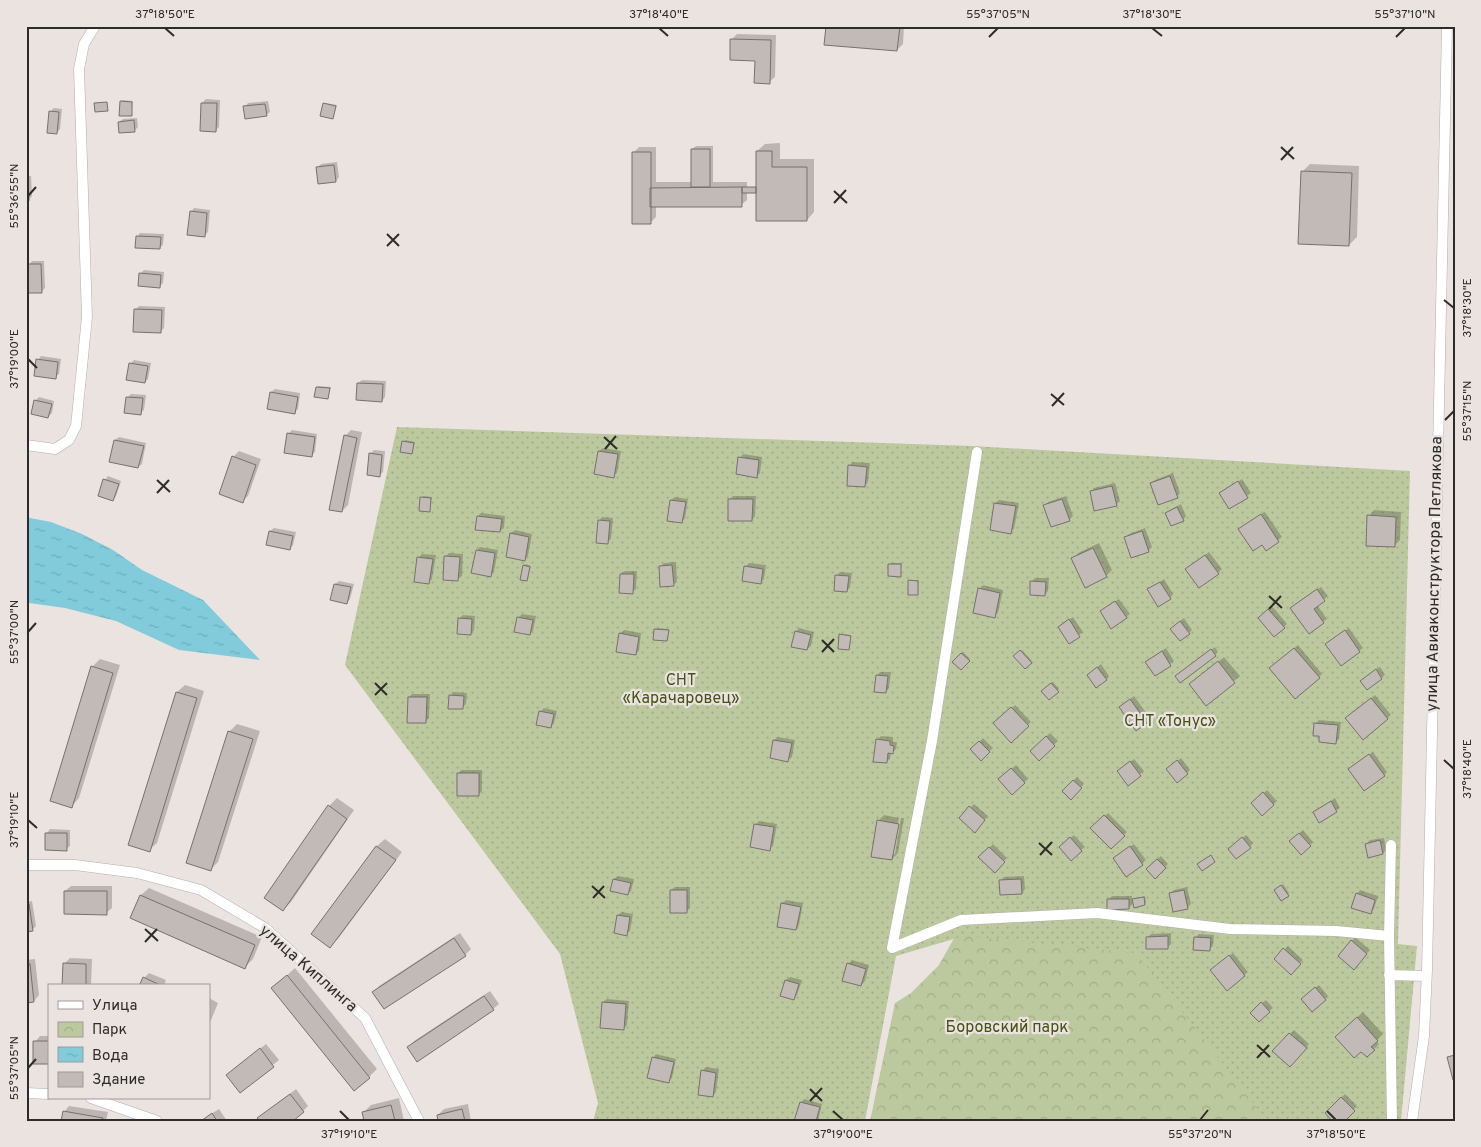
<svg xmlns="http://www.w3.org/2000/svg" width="1481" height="1147" font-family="Overpass,sans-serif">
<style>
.park{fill:url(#park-crowns)}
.garden{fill:url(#garden-dots)}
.water{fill:url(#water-ripples)}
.shadow{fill:#0003}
.building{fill:#c1bab6;stroke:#77716d}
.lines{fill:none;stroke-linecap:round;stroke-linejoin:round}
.minor-casing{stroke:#b4adaa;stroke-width:11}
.minor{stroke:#fff;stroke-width:10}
.ticks{fill:none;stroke:#2e2c2a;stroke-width:2}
.labels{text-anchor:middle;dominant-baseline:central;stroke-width:4.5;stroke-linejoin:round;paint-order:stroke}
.street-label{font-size:16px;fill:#2e2c2a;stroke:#ebe3e0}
.park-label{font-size:16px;fill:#445214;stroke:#ebe3e0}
.neatline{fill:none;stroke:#2e2c2a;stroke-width:2}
.ticks-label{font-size:12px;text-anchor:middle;fill:#2e2c2a}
</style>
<defs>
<pattern id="park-crowns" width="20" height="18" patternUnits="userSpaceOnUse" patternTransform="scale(1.25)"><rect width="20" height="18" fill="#bcc99e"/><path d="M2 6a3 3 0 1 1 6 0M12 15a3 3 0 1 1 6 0" fill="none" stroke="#a2ad88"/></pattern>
<pattern id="garden-dots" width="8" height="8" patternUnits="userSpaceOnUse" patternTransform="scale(1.25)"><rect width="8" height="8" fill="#bcc99e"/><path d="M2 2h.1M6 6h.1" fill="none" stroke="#a2ad88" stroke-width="1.8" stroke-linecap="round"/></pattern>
<pattern id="water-ripples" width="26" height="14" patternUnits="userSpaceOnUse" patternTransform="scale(1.25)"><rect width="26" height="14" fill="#81cbdb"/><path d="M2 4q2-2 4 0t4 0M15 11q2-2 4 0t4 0" fill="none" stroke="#70aebc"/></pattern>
</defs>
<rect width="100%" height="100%" fill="#ebe3e0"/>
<path class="park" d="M 957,933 L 1132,946 L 1271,1121 L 870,1121 L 895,1003 L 911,993 L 939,965 Z"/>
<path class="garden" d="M 397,427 L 972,446 L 1410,471 L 1398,944 L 1417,946 L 1401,1121 L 1266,1121 L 1242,1088 L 1136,953 L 964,936 L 896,956 L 865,1121 L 593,1121 L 598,1103 L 560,954 L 345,665 Z"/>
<path class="water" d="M 26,515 L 30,518 L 51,522 L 82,534 L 113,550 L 142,570 L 203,600 L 260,660 L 179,650 L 116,621 L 65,608 L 29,603 L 26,609 Z"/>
<path class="shadow" d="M 827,26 L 904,26 L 903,44 L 897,50 Z
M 737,34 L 776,35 L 775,77 L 769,82 L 756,60 L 732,39 Z
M 206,99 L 220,100 L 219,127 L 216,130 L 202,103 Z
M 122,100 L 133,101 L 131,115 L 121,102 Z
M 268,101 L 270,112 L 266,115 L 245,107 L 248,103 Z
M 325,103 L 337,105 L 333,117 L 324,104 Z
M 54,108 L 62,109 L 60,129 L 56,133 L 50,112 Z
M 137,118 L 138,127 L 134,131 L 119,122 L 123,119 Z
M 780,143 L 780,159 L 814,159 L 814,212 L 807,220 L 757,192 L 747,192 L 747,200 L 741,205 L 656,206 L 656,217 L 650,223 L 633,153 L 639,147 L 656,147 L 656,182 L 692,182 L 692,149 L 696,146 L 713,146 L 713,182 L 747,182 L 747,189 L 762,188 L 757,151 L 765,144 Z
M 337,162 L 339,177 L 336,181 L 317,168 L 321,164 Z
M 1310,164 L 1359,166 L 1357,237 L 1349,245 L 1302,172 Z
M 26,176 L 31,176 L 32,196 L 29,200 L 26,200 Z
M 194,208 L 210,210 L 208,232 L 204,236 L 191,212 Z
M 140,233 L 164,234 L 163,245 L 159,248 L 137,237 Z
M 32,261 L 44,261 L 45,288 L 41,292 L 29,265 Z
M 144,270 L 164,272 L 163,283 L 160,286 L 140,274 Z
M 139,306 L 165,307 L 164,328 L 160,332 L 136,309 Z
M 41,356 L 61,359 L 59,374 L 55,377 L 38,360 Z
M 134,360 L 151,363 L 148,379 L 145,382 L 130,364 Z
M 362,380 L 386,381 L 385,397 L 382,401 L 358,383 Z
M 318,386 L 331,387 L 328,398 L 317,387 Z
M 275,389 L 300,393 L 298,409 L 294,412 L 271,392 Z
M 131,394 L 146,395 L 144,410 L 140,413 L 128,397 Z
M 39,397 L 54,401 L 52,413 L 48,417 L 35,401 Z
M 292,430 L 317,434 L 315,452 L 311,456 L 288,434 Z
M 351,430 L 362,432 L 348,505 L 342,511 L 345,436 Z
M 119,437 L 146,443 L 142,464 L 138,467 L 111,461 L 115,440 Z
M 405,440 L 415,442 L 411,453 L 404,442 Z
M 603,448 L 621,451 L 617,473 L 613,476 L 599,451 Z
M 374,450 L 385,451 L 383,472 L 379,476 L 370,454 Z
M 239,451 L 261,459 L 248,496 L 242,501 L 233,457 Z
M 743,454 L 762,457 L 760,473 L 756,477 L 740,458 Z
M 853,462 L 870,463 L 868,482 L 865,486 L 849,466 Z
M 1173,473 L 1180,493 L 1177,497 L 1151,483 L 1155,480 Z
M 108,476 L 121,481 L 116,496 L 113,500 L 105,480 Z
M 1242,479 L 1251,493 L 1230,508 L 1221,493 Z
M 1115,483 L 1120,501 L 1116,505 L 1091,492 L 1094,488 Z
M 423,496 L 432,497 L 429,511 L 422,498 Z
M 733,496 L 756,496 L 755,516 L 752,520 L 730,499 Z
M 1066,496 L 1073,516 L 1069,520 L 1045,506 L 1048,502 Z
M 675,497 L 688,499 L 685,518 L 682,522 L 671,500 Z
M 999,500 L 1019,503 L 1014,529 L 1010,532 L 991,529 L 995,503 Z
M 1181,504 L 1186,516 L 1183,520 L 1166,513 L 1170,510 Z
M 1374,510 L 1401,512 L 1400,540 L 1394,546 L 1369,516 Z
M 1265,512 L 1282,537 L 1266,549 L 1243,526 Z
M 481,513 L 505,516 L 504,528 L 500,531 L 478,516 Z
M 602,517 L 613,518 L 611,539 L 607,542 L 599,521 Z
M 274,528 L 296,532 L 293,545 L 290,549 L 267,544 L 270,531 Z
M 1145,528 L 1152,547 L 1148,551 L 1126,537 L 1129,534 Z
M 515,530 L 532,534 L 528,556 L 525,559 L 511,534 Z
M 1099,543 L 1112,570 L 1106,576 L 1073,559 L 1078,553 Z
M 480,547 L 498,550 L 494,572 L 490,575 L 477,550 Z
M 1209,552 L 1222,569 L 1218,573 L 1190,566 Z
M 449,553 L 463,554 L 462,576 L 458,579 L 445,557 Z
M 422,554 L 436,555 L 432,579 L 429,582 L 419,557 Z
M 676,562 L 677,582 L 673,585 L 661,566 L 664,563 Z
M 749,563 L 766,565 L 764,579 L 760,583 L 745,567 Z
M 891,563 L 902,563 L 900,575 L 889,565 Z
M 526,564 L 531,566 L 527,580 L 524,566 Z
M 625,571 L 637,571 L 636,589 L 632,592 L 621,574 Z
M 840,572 L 852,573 L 850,587 L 847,591 L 837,575 Z
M 1035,578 L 1049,578 L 1048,591 L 1045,595 L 1032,581 Z
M 1164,579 L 1173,594 L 1170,598 L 1149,589 Z
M 911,580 L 919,580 L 917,594 L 909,581 Z
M 339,581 L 354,584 L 350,599 L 347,603 L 335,584 Z
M 983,585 L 1003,590 L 998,613 L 994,616 L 979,589 Z
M 1321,587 L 1328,596 L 1317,605 L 1327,619 L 1309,632 L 1296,605 Z
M 1119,599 L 1130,614 L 1126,617 L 1105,608 Z
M 1273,607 L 1287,624 L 1284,627 L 1263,615 Z
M 522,614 L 536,616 L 533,631 L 529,634 L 519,617 Z
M 463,615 L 475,616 L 474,630 L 471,634 L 459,619 Z
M 1073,617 L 1083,632 L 1070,642 L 1063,623 Z
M 1184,618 L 1192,630 L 1189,633 L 1175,625 Z
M 657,628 L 669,629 L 667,640 L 655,639 Z
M 799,628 L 814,632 L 811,646 L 807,649 L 796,632 Z
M 1349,628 L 1363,648 L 1341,664 L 1330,641 Z
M 624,630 L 641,633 L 639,651 L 635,654 L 620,634 Z
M 842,634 L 851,635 L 849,649 L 840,635 Z
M 1298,645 L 1322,674 L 1319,677 L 1274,665 Z
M 1215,647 L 1218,652 L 1215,655 L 1180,673 Z
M 1166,648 L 1174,661 L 1155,675 L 1150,659 Z
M 1022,650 L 1032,661 L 1025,668 L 1015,656 Z
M 963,652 L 970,659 L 961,668 L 954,662 Z
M 1224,657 L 1240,676 L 1207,704 L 1197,679 Z
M 100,659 L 120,665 L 79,798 L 72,806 L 92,667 Z
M 1101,664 L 1109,676 L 1106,679 L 1088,675 Z
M 1380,667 L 1385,675 L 1367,689 L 1361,681 Z
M 880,672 L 891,672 L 889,688 L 886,692 L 877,675 Z
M 1053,682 L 1059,689 L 1049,699 L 1043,691 Z
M 185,685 L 204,691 L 157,843 L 149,850 L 130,844 L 177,692 Z
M 454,692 L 467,693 L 466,704 L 462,708 L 450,696 Z
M 412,694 L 430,694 L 429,718 L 426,721 L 409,697 Z
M 1375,695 L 1391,715 L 1387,718 L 1350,715 Z
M 1134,696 L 1150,718 L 1136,729 L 1124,704 Z
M 1015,705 L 1031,722 L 1011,741 L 995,724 Z
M 544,708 L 557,711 L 554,723 L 551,727 L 540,712 Z
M 1319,720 L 1341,722 L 1339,739 L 1336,742 L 1320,735 L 1315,724 Z
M 237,724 L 260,731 L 218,862 L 210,870 L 229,732 Z
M 1050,733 L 1058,741 L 1039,759 L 1031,751 Z
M 881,736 L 893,737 L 893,742 L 897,742 L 896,749 L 893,752 L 891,752 L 890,759 L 886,762 L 878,739 Z
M 778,737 L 795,740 L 792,757 L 788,760 L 774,740 Z
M 983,738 L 993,748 L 981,759 L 972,749 Z
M 1373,752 L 1387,772 L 1384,775 L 1353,766 Z
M 1181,758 L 1190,770 L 1187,773 L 1171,766 Z
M 1134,759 L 1144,771 L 1128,784 L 1122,768 Z
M 1016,765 L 1028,779 L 1012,793 L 1000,779 Z
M 461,770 L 482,770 L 482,791 L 478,795 L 458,774 Z
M 1077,777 L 1084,784 L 1071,798 L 1063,791 Z
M 1267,790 L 1277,801 L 1273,805 L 1256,800 Z
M 337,798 L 354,810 L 291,902 L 283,910 L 329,806 Z
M 1335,798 L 1340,808 L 1320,821 L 1314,812 Z
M 974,804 L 988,816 L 975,831 L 960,818 Z
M 1108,813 L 1127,832 L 1111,847 L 1092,828 Z
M 884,815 L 899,818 L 892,854 L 895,854 L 901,818 L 904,818 L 898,853 L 892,859 L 878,821 Z
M 759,821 L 777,824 L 773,846 L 769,849 L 756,824 Z
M 50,829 L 70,830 L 70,846 L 66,849 L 47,833 Z
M 1303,830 L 1313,842 L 1302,853 L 1295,837 Z
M 1074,835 L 1085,847 L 1081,850 L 1060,847 Z
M 1246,835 L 1253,843 L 1250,847 L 1233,846 Z
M 1384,838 L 1386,850 L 1383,853 L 1366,844 L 1370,840 Z
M 385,839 L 402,852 L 338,939 L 330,946 L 313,933 L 377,846 Z
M 993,844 L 1007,858 L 994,871 L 980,857 Z
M 1134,844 L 1146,860 L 1127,875 L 1118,855 Z
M 1161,856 L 1168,864 L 1155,877 L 1147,869 Z
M 618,876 L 634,879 L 631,891 L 627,894 L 612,891 L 614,879 Z
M 1024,876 L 1025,889 L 1022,893 L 1000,881 L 1004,877 Z
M 1283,884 L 1289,893 L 1288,895 L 1277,889 Z
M 71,886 L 112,886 L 112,908 L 106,913 L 65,891 Z
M 675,887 L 690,887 L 690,908 L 686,912 L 671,890 Z
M 1187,887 L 1191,904 L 1187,908 L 1170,894 L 1174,890 Z
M 149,888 L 262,937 L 253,959 L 245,967 L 132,918 L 141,895 Z
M 1360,890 L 1378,896 L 1374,909 L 1370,913 L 1357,894 Z
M 1112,896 L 1132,896 L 1132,905 L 1128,908 L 1108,900 Z
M 1145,896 L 1146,903 L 1145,904 L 1134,899 Z
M 786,900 L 803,903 L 799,925 L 796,929 L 782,904 Z
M 32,901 L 36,926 L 32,930 L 26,930 L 26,902 Z
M 622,912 L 633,914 L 630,931 L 626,934 L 615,932 L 618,915 Z
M 460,933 L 471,949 L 465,955 L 374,992 L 379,986 Z
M 1171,933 L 1171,944 L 1167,948 L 1148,937 L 1151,934 Z
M 1199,934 L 1214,935 L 1213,946 L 1209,949 L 1195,938 Z
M 1355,937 L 1370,950 L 1357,965 L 1339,956 Z
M 1288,946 L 1303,960 L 1291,973 L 1276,959 Z
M 1233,953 L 1248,972 L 1227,989 L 1215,967 Z
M 70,958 L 92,959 L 91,986 L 64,986 L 64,964 Z
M 35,959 L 39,995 L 34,1001 L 26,1001 L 26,960 Z
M 852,960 L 869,965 L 865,981 L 861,985 L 848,964 Z
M 295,968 L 377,1069 L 369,1077 L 273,988 Z
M 149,973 L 166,980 L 164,986 L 140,986 L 144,978 Z
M 790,977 L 802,980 L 797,995 L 794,998 L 782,995 L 786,980 Z
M 1319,985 L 1328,996 L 1325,999 L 1306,996 Z
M 490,991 L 499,1004 L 493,1009 L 409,1047 L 414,1041 Z
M 209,998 L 218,1003 L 209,1025 Z
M 607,999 L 629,1001 L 627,1025 L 623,1029 L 603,1002 Z
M 1266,1000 L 1273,1008 L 1259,1020 L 1252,1013 Z
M 1363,1012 L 1383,1034 L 1376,1041 L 1379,1044 L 1367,1056 L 1342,1031 Z
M 1294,1030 L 1309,1044 L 1290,1065 L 1274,1051 Z
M 40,1036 L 49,1036 L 49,1063 L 35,1042 Z
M 266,1044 L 279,1060 L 240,1091 L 233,1070 Z
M 656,1054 L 676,1059 L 672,1078 L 668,1081 L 653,1058 Z
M 706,1067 L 719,1069 L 716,1092 L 713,1096 L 702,1071 Z
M 296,1089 L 308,1106 L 303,1111 L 259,1118 Z
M 1345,1094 L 1357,1106 L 1343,1121 L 1326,1113 Z
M 399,1098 L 404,1121 L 366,1121 L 364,1112 L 371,1105 Z
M 804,1099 L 822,1104 L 818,1121 L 796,1121 L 801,1103 Z
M 468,1104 L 471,1121 L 440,1121 L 438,1115 L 444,1109 Z
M 69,1106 L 108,1112 L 106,1121 L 62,1121 L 64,1112 Z
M 219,1109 L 227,1121 L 200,1121 Z"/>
<path class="building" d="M 826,26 L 900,26 L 897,51 L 824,45 Z
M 730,39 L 771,40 L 770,84 L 754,83 L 755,61 L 730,60 Z
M 120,101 L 132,102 L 132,116 L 119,116 Z
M 107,102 L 108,111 L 95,112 L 94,103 Z
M 201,103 L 217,103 L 216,132 L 200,131 Z
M 323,103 L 336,106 L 333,119 L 320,116 Z
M 265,104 L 267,116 L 245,119 L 243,106 Z
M 49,111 L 59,112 L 57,134 L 47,133 Z
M 134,120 L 135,132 L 119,133 L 118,122 Z
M 691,149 L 710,149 L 710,187 L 691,187 Z
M 756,151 L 772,151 L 772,167 L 807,167 L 807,221 L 756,221 Z
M 632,152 L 651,152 L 651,224 L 632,224 Z
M 334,165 L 336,182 L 318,184 L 316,167 Z
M 1301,171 L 1352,173 L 1349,246 L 1298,244 Z
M 26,179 L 28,179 L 29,201 L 26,201 Z
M 742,187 L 756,187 L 756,193 L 742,193 Z
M 742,187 L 742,207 L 650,207 L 650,188 Z
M 190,211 L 207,213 L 205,237 L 187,235 Z
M 136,236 L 161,237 L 160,249 L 135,248 Z
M 27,264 L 41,264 L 42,293 L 28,293 Z
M 139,273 L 161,275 L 160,288 L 138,286 Z
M 134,309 L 162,310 L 161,333 L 133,332 Z
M 36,359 L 58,362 L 56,379 L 34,376 Z
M 129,363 L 148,366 L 145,383 L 126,380 Z
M 357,383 L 383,384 L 382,402 L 356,400 Z
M 316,387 L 330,388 L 328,399 L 314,397 Z
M 270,392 L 298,397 L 295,414 L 267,409 Z
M 126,397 L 143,398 L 141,415 L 124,413 Z
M 34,400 L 52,404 L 48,418 L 31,414 Z
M 287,433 L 315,437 L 312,457 L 284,453 Z
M 344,435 L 357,438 L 342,512 L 329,510 Z
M 114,440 L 144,446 L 138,468 L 109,462 Z
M 402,441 L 414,443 L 412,454 L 400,452 Z
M 598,451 L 618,454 L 614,478 L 594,474 Z
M 369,453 L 382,455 L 380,477 L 367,475 Z
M 232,456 L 256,465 L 243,503 L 219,494 Z
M 738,457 L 759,460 L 757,478 L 736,474 Z
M 848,465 L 867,467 L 865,487 L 847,486 Z
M 1170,476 L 1178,498 L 1158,505 L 1150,483 Z
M 103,479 L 119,484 L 113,501 L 98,496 Z
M 1238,481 L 1248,498 L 1229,509 L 1219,493 Z
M 1112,486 L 1117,506 L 1094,511 L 1090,491 Z
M 420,497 L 431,498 L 430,512 L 419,511 Z
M 728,499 L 753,499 L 752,521 L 728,521 Z
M 1062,499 L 1070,521 L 1051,527 L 1043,505 Z
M 670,500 L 686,502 L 682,523 L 667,521 Z
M 994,503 L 1016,506 L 1011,534 L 990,530 Z
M 1177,507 L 1184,521 L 1171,526 L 1165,513 Z
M 1261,514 L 1279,542 L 1266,551 L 1262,545 L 1253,551 L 1238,529 Z
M 1367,515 L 1396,517 L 1395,547 L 1366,546 Z
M 477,516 L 502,519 L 500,532 L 475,530 Z
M 598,520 L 610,521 L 608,544 L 596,543 Z
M 269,531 L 293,536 L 290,550 L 266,545 Z
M 1142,531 L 1149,552 L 1131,558 L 1124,537 Z
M 510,533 L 529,537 L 525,561 L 506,557 Z
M 1093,548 L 1107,577 L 1085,588 L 1071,558 Z
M 476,550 L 495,553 L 491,577 L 471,573 Z
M 1205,555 L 1219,574 L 1199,588 L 1185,569 Z
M 444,556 L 460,557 L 458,581 L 443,580 Z
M 417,557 L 433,559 L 429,584 L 414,582 Z
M 888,564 L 901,564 L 901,577 L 888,576 Z
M 523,565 L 530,567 L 527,581 L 520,580 Z
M 672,565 L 674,586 L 660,587 L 659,566 Z
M 744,566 L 763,569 L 761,584 L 742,581 Z
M 620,574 L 634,574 L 633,594 L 619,593 Z
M 835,575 L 849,576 L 847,592 L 834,591 Z
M 908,580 L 918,581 L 918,595 L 908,595 Z
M 1030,581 L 1046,582 L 1045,596 L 1030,595 Z
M 1160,582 L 1171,599 L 1158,607 L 1147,589 Z
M 334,584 L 351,587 L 347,604 L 330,600 Z
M 978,588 L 1000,593 L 995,618 L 973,613 Z
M 1317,589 L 1325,601 L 1314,609 L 1324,623 L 1309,634 L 1290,608 Z
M 1115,601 L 1127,618 L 1111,629 L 1100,611 Z
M 1268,609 L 1285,628 L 1274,637 L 1258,618 Z
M 517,617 L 533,620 L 530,635 L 514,632 Z
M 458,618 L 472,619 L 471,635 L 457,634 Z
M 1069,619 L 1080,637 L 1069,644 L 1058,627 Z
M 1180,621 L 1190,634 L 1180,641 L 1170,629 Z
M 654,629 L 669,630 L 667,641 L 653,640 Z
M 1345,630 L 1360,652 L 1341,666 L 1325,644 Z
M 795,631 L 811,635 L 807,650 L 791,647 Z
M 619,633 L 639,637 L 636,655 L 616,652 Z
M 839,634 L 851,636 L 849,650 L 838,649 Z
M 1294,648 L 1320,678 L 1295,699 L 1269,668 Z
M 1211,649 L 1216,656 L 1180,683 L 1175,676 Z
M 1020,650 L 1032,663 L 1025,669 L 1013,656 Z
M 1162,651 L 1171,666 L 1155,676 L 1145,662 Z
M 961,653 L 970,661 L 961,670 L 952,662 Z
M 1218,661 L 1235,683 L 1206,706 L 1189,684 Z
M 91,666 L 113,673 L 72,808 L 50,801 Z
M 1097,667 L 1107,680 L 1096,688 L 1087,675 Z
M 1376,669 L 1382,679 L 1367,690 L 1360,681 Z
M 876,675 L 888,676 L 886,693 L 874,692 Z
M 1051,683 L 1059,692 L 1049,700 L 1041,691 Z
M 176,692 L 197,698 L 150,852 L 128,845 Z
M 449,695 L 464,696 L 463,709 L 448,709 Z
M 408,697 L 427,697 L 426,723 L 407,723 Z
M 1371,698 L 1388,719 L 1363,740 L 1345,718 Z
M 1130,699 L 1147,723 L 1136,731 L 1119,707 Z
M 1011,707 L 1029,726 L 1011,743 L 993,723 Z
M 539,711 L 554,714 L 551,728 L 536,725 Z
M 1314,723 L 1338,725 L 1336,744 L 1319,742 L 1319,736 L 1313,736 Z
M 228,731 L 253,739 L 211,871 L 186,863 Z
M 1046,736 L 1055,746 L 1039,761 L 1030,751 Z
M 876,739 L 890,741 L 890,745 L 894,746 L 893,754 L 888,753 L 887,763 L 873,762 Z
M 773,740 L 792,743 L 788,762 L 770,758 Z
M 979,741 L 990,752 L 981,761 L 970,749 Z
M 1369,754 L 1385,776 L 1364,791 L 1348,769 Z
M 1177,760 L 1188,774 L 1177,783 L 1166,769 Z
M 1130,761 L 1141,776 L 1128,786 L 1117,771 Z
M 1011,768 L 1025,783 L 1012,795 L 998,779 Z
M 457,773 L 479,773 L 479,796 L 457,796 Z
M 1073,780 L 1082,788 L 1071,800 L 1062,791 Z
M 1263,792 L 1274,805 L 1262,816 L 1251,803 Z
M 1331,801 L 1337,812 L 1319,823 L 1313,812 Z
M 328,805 L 347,819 L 283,911 L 264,898 Z
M 969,806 L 985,820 L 975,833 L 959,818 Z
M 1104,815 L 1125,836 L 1111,849 L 1090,828 Z
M 877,820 L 899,824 L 892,860 L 871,857 Z
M 754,824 L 774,827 L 770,851 L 750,847 Z
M 45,833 L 67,833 L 67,851 L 45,850 Z
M 1299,833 L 1311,846 L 1301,855 L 1289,841 Z
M 1070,837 L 1082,851 L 1071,861 L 1059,847 Z
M 1242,837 L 1251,848 L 1236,859 L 1228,849 Z
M 1380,840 L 1383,854 L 1368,858 L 1365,844 Z
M 376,846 L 396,860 L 330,948 L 311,934 Z
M 1130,846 L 1143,865 L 1126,877 L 1113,858 Z
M 989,847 L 1005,862 L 995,873 L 978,857 Z
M 1211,855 L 1215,862 L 1202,871 L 1197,864 Z
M 1157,859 L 1166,868 L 1155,879 L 1146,869 Z
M 613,879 L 631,883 L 628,895 L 610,891 Z
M 1021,879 L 1022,894 L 1000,895 L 999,880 Z
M 1281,885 L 1289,896 L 1281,901 L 1274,890 Z
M 670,890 L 687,890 L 687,913 L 670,913 Z
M 1184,890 L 1188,909 L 1173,912 L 1169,893 Z
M 64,891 L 107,891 L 107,915 L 64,914 Z
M 1356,893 L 1375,900 L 1371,914 L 1351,908 Z
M 140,895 L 255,945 L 245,969 L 130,918 Z
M 1144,897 L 1145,905 L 1134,908 L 1132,899 Z
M 1107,899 L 1129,899 L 1129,909 L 1107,910 Z
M 781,903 L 801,907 L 796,930 L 777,927 Z
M 26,904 L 29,904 L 33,931 L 26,932 Z
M 617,915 L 630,917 L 627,936 L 614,933 Z
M 1168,936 L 1168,949 L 1146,949 L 1146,937 Z
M 1194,937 L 1211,938 L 1210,951 L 1193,950 Z
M 454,938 L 466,956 L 384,1009 L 372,992 Z
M 1351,940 L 1367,954 L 1354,970 L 1338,956 Z
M 1283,948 L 1301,964 L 1291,975 L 1274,959 Z
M 1229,955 L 1245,976 L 1227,991 L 1210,970 Z
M 63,963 L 86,964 L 86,986 L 62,986 Z
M 847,963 L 866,969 L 861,986 L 842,981 Z
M 26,964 L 30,964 L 34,1002 L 26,1003 Z
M 287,975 L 370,1078 L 354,1091 L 271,988 Z
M 143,977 L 162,986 L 139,986 Z
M 785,980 L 799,984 L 794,1000 L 780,996 Z
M 1315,987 L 1326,1000 L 1312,1012 L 1301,999 Z
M 484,996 L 494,1010 L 417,1062 L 407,1047 Z
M 602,1002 L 626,1004 L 624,1030 L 600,1028 Z
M 1261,1002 L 1270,1012 L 1259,1022 L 1250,1013 Z
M 1357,1017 L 1378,1041 L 1371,1047 L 1375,1050 L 1367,1057 L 1361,1052 L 1354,1058 L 1335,1037 Z
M 1289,1033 L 1307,1048 L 1290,1067 L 1272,1051 Z
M 33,1041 L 49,1041 L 49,1064 L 33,1064 Z
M 260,1048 L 274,1067 L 240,1093 L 226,1075 Z
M 1455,1055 L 1455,1079 L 1453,1080 L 1447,1057 Z
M 652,1057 L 674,1062 L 669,1083 L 647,1078 Z
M 701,1070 L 716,1073 L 713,1097 L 698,1095 Z
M 290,1094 L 304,1112 L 293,1121 L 260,1121 L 257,1118 Z
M 1341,1097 L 1355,1111 L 1345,1121 L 1332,1121 L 1325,1113 Z
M 800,1102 L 820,1107 L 816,1121 L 794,1121 Z
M 391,1105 L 395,1121 L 364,1121 L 362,1112 Z
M 462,1109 L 465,1121 L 438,1121 L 437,1115 Z
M 63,1111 L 103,1118 L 102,1121 L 61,1121 Z
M 212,1113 L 217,1121 L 201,1121 Z"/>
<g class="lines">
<g class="minor-casing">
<path id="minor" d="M 26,445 L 55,449 L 69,440 L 76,426 L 87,317 L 79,69 L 84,44 L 95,26
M 977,452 L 932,741 L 892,948 L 961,920 L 1097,913 L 1230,929 L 1336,931 L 1389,936
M 1391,845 L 1389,936 L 1392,1121
M 26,865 L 75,865 L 137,873 L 201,890 L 265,928 L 365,1018 L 419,1121
M 1389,975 L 1426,976
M 26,1093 L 49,1094
M 91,1098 L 157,1121
M 1412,1121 L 1424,1036 L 1427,970 L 1447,26"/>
</g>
<use href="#minor" class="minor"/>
</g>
<path class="ticks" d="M 165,28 L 174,36M 659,28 L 668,36M 1152,28 L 1162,36M 989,37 L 998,28M 1396,37 L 1405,28M 1281,147 L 1294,159M 1281,160 L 1293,147M 834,191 L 847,203M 28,196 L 36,187M 834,203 L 846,190M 387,234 L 399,246M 387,246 L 399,234M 1444,300 L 1454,308M 28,359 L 37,368M 1051,394 L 1064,405M 1052,406 L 1064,393M 1445,420 L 1454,411M 604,437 L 617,449M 605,449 L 616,436M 157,480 L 170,492M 157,493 L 169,480M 1269,596 L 1282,608M 1269,609 L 1281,596M 28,632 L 36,623M 822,640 L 834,652M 822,652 L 834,639M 375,683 L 387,695M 375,695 L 387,683M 1444,760 L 1454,769M 28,820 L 37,828M 1039,843 L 1052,855M 1040,855 L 1052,842M 592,886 L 605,898M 593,898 L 604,886M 145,929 L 158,941M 145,942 L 157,929M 1257,1045 L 1270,1057M 1257,1058 L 1269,1045M 28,1068 L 36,1059M 810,1089 L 822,1101M 810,1101 L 822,1088M 340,1111 L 349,1120M 833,1111 L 843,1120M 1327,1111 L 1336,1120M 1200,1120 L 1208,1110"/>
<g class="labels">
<g class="street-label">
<text transform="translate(1435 574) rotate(-89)">улица Авиаконструктора Петлякова</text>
<text transform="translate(308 969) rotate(41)">улица Киплинга</text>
</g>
<g class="park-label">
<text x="681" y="681">СНТ<tspan x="681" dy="18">«Карачаровец»</tspan></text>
<text x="1170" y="722">СНТ «Тонус»</text>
<text x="1007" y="1028">Боровский парк</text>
</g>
</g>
<rect width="1481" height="1147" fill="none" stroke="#ebe3e0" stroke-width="55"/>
<rect x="48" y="984" width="162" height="115" fill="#ebe3e0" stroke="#9f9a97"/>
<rect x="58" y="1001" width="25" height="8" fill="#ffffff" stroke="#9f9a97"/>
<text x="92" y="1010" font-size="15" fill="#2e2c2a">Улица</text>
<rect x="58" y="1022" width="25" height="15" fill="url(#park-crowns)" stroke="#9f9a97"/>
<text x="92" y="1034" font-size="15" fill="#2e2c2a">Парк</text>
<rect x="58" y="1047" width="25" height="15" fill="url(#water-ripples)" stroke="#9f9a97"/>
<text x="92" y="1060" font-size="15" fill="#2e2c2a">Вода</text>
<rect x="58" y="1072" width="25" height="15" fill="#c1bab6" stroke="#9f9a97"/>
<text x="92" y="1084" font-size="15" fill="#2e2c2a">Здание</text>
<rect x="28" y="28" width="1426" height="1092" class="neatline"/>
<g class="ticks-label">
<text x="165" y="18">37°18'50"E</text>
<text x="659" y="18">37°18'40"E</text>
<text x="998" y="18">55°37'05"N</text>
<text x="1152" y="18">37°18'30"E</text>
<text x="1405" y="18">55°37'10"N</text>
<text transform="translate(14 196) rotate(-90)" y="4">55°36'55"N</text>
<text transform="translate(1467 308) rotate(-90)" y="4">37°18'30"E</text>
<text transform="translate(14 359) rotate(-90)" y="4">37°19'00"E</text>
<text transform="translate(1467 411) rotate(-90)" y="4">55°37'15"N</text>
<text transform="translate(14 632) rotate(-90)" y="4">55°37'00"N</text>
<text transform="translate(1467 769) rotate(-90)" y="4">37°18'40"E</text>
<text transform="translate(14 820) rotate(-90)" y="4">37°19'10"E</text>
<text transform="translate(14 1068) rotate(-90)" y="4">55°37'05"N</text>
<text x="349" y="1138">37°19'10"E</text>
<text x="843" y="1138">37°19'00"E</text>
<text x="1200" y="1138">55°37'20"N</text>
<text x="1336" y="1138">37°18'50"E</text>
</g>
</svg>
